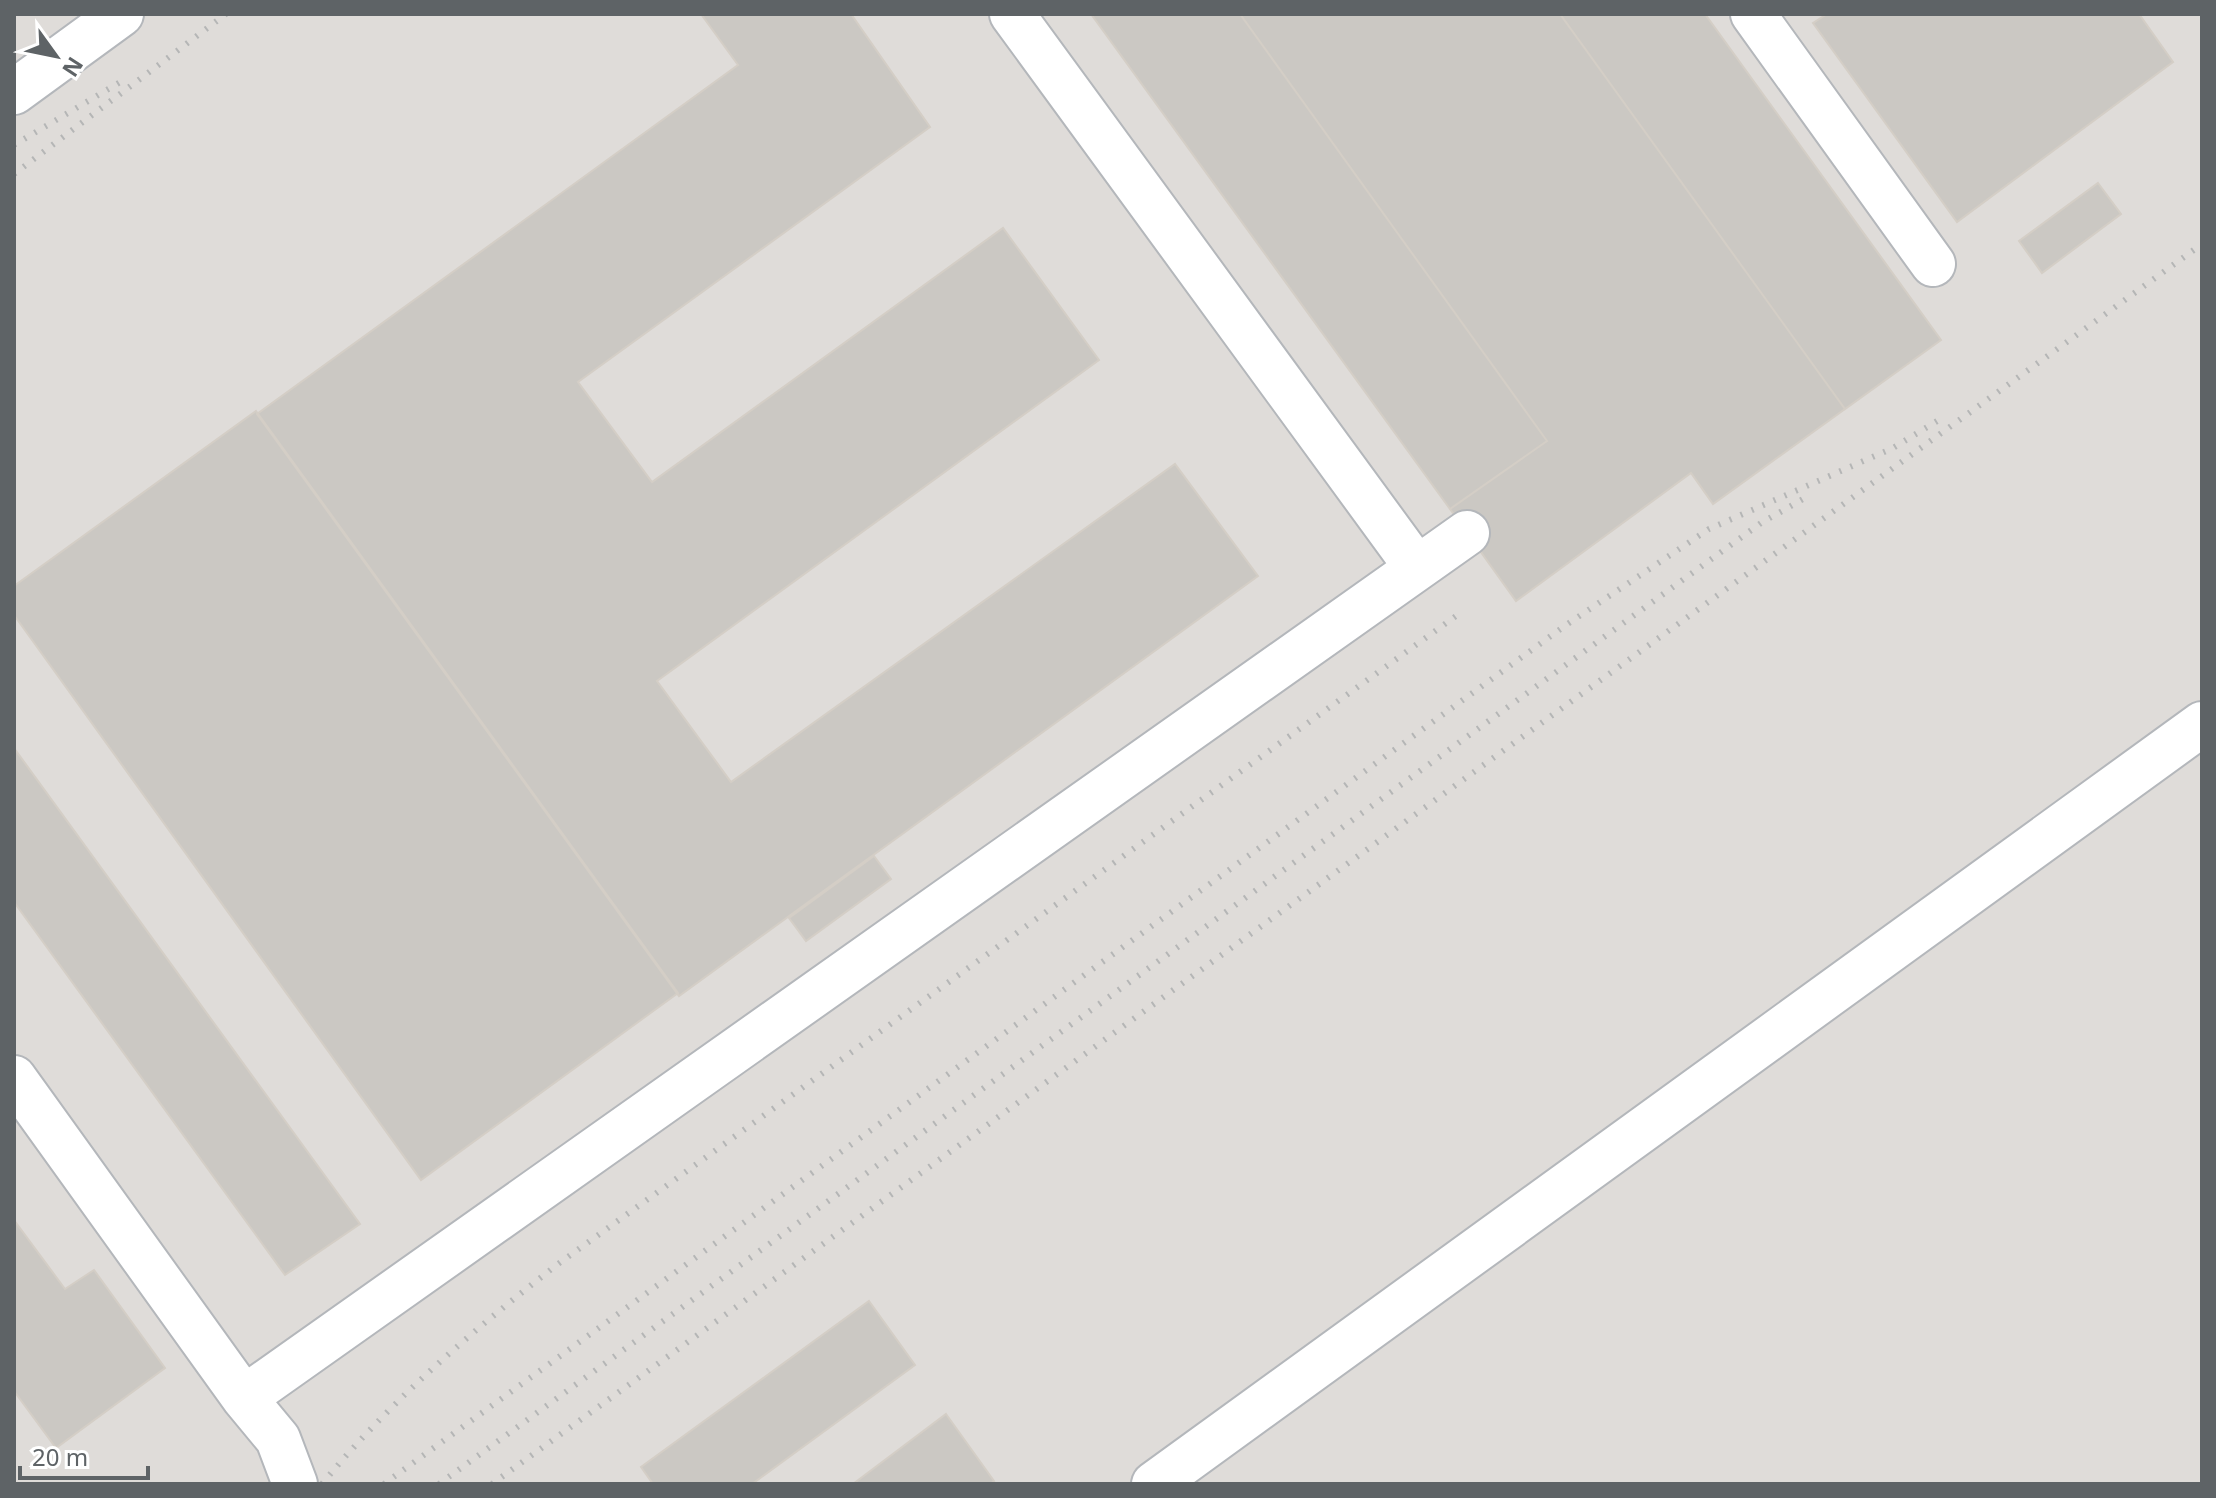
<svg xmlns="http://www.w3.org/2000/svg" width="2216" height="1498" font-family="'Noto Sans',sans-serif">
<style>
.industrial{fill:#dfdcd9}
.building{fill:#cbc8c3;stroke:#d4cec6;stroke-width:2}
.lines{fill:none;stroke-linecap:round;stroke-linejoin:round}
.minor-casing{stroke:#b4b7bb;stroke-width:48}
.minor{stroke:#fff;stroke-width:44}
.rail{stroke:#b5b6b6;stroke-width:6;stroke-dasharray:2 10;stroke-linecap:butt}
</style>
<rect width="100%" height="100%" fill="#f0ede7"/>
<path class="industrial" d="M 14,14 L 2202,14 L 2202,1484 L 14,1484 Z"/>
<path class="building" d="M 701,14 L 851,14 L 930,127 L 578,382 L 652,482 L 1003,228 L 1099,360 L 657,681 L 731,782 L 1175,464 L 1258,576 L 679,996 L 257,414 L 738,65 Z
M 1091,14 L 1240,14 L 1547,441 L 1450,509 Z
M 1240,14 L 1560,14 L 1845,409 L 1713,504 L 1691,473 L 1516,601 L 1450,509 L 1547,441 Z
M 1560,14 L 1705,14 L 1941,340 L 1845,409 Z
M 1827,14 L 2139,14 L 2173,62 L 1957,222 L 1813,23 Z
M 2098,183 L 2121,214 L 2042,273 L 2019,241 Z
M 256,411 L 678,993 L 421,1180 L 14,615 L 14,586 Z
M 14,748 L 360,1224 L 285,1275 L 14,902 Z
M 874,856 L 891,879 L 806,941 L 789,918 Z
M 14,1220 L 65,1289 L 94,1270 L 165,1368 L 56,1448 L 14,1391 Z
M 869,1301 L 915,1365 L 752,1484 L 653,1484 L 641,1467 Z
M 946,1414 L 994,1481 L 990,1484 L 853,1484 Z"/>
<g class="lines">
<g class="minor-casing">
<path id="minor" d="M 1012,14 L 1417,568
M 1753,14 L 1933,264
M 14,92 L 121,14
M 14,1078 L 244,1398 L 278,1439 L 295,1484
M 244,1398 L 1467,533
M 1154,1484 L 2202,724"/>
</g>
<use href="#minor" class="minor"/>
<path class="rail" d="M 14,145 L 127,78
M 14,174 L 226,14
M 322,1484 C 391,1400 472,1331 558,1264 L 1456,616
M 384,1484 L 1566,625 L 1709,529 L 1893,448 L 1942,418
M 439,1484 L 1761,523 L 1810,495
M 492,1484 L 2202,244"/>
</g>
<rect width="2216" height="1498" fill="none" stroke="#5e6366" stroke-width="32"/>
<g transform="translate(56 56) rotate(123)" stroke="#ffffff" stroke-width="6" paint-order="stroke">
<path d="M0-6L14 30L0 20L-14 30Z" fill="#5e6366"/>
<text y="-12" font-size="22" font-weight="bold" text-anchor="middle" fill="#5e6366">N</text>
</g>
<path d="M20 1466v12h128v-12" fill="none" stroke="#5e6366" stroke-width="4"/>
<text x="32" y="1466" font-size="24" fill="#5e6366" stroke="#ffffff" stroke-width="6" paint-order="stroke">20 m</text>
</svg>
